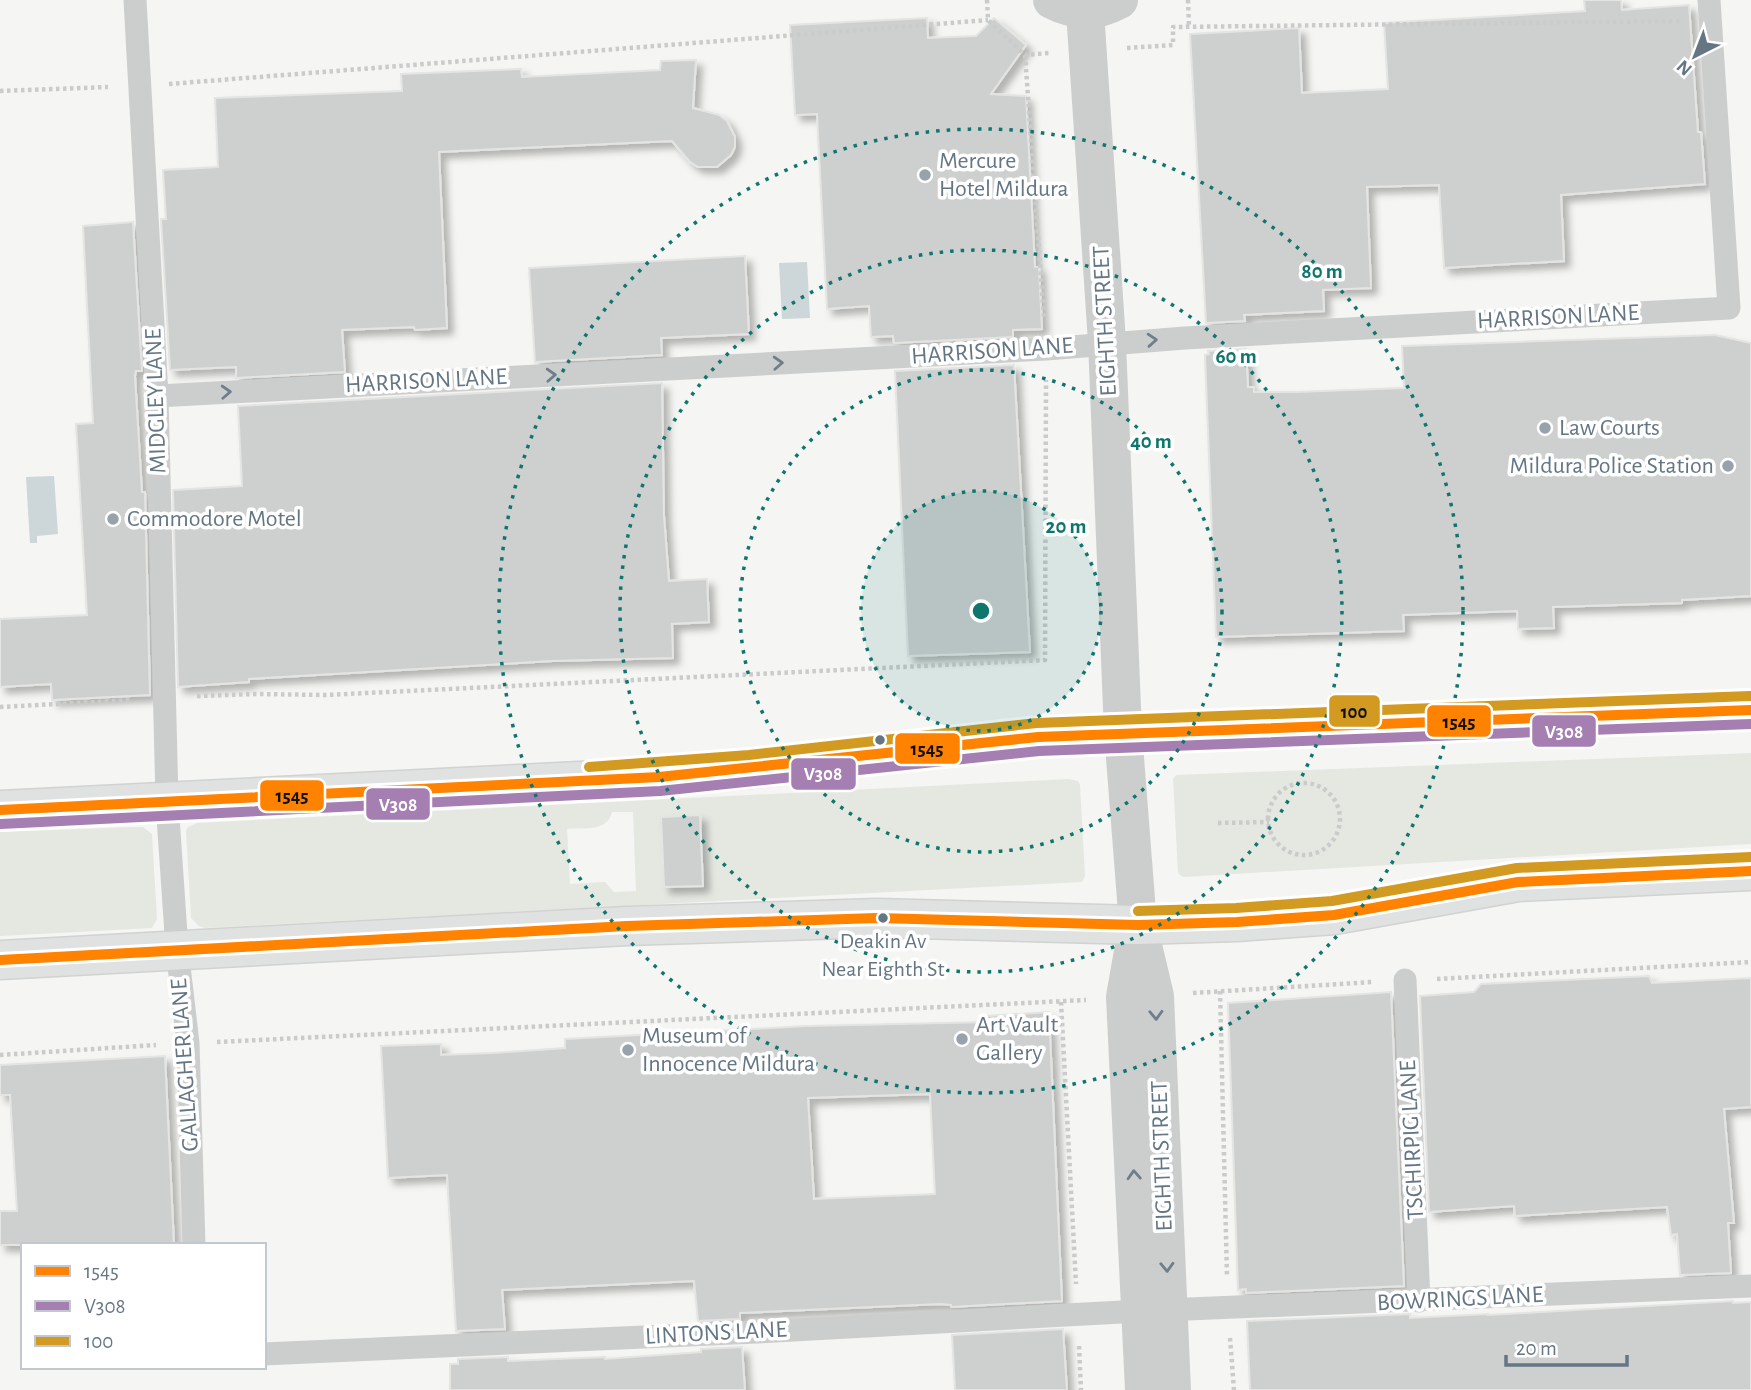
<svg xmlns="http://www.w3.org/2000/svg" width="1751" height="1390" font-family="'Alegreya Sans',sans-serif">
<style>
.green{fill:#e4e8e1;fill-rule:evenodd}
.water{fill:#cdd6d8}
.building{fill:#ced0d0;stroke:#e4e4e3;stroke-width:2;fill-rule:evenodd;filter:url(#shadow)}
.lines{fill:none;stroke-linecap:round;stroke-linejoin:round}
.trunk-casing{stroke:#d1d2d2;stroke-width:41}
.path{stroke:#cacbcb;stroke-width:4.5;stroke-dasharray:3.5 3.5;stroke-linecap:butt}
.service{stroke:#cccece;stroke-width:23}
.tertiary{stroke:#cccece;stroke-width:38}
.trunk{stroke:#e0e1e1;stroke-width:38}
.bus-1-casing{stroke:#fff;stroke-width:16}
.bus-2-casing{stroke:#fff;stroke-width:16}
.bus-3-casing{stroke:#fff;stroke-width:16}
.bus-1{stroke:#ff8200;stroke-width:10}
.bus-2{stroke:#a57fb2;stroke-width:10}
.bus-3{stroke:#d29a21;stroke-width:10}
.oneway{stroke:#6e7e8b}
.ring{fill:none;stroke:#0f766e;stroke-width:3.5;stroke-dasharray:3.5 7}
.poi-dot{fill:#97a2ab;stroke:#fff;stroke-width:2.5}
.bus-dot{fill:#647584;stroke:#fff;stroke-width:2.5}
.labels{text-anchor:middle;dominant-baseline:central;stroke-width:7;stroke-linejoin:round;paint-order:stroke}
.bus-label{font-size:22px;fill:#647584;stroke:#fff}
.poi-label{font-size:24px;fill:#647584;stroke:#fff;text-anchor:start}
.street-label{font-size:24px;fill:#647584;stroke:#fff}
.centre{fill:#0f766e;stroke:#fff;stroke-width:3.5}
.ring-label{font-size:21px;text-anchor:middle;font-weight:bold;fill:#0f766e;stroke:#fff;stroke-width:7;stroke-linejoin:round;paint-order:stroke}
.line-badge{stroke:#fff;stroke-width:2.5}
.badge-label{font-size:19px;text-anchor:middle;font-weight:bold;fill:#fff}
.pale-badge-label{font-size:19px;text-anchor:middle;font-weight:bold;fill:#111}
</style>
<defs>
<filter id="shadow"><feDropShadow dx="6" dy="6" stdDeviation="3.5" flood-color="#0004"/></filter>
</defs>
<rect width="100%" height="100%" fill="#f5f5f3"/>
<path class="green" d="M 1751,753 L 1751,844 L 1183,877 L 1178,873 L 1173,779 L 1176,775 Z
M 1068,779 L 1078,781 L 1080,785 L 1085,876 L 1082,882 L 205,928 L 199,926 L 191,918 L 186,831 L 188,827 L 197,823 ZM 612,812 L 633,812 L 636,891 L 614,892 L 605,882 L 570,884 L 567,829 C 583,827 607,833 612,812 Z
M 135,827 L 143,827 L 152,834 L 157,919 L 152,928 L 0,936 L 0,832 Z"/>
<path class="water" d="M 807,262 L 810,318 L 782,319 L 779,263 Z
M 54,476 L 58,534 L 37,536 L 37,543 L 30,543 L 26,477 Z"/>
<path class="building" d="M 1584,0 L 1621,0 L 1622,10 L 1689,5 L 1698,132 L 1701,132 L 1705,184 L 1561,195 L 1564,261 L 1444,268 L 1439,185 L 1367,187 L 1371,288 L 1323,290 L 1324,311 L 1244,315 L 1245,321 L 1206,323 L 1190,34 L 1299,28 L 1302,93 L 1388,89 L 1384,23 L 1585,11 Z
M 927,18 L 928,38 L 976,36 L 994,18 L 1026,45 L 991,94 L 1026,96 L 1035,267 L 1039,267 L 1042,329 L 1013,330 L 1013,337 L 894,343 L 893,336 L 871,337 L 869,306 L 827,309 L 817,114 L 795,115 L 790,25 Z
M 696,60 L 693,108 L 719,115 L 727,121 L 735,137 L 735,147 L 731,155 L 717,167 L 698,167 L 690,162 L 672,141 L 439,152 L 447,328 L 415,330 L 414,327 L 342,330 L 345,372 L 236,378 L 236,367 L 170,370 L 161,219 L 166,219 L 163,170 L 218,167 L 215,98 L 402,91 L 401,74 L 521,69 L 522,77 L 660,70 L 661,61 Z
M 133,222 L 142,371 L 136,371 L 135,376 L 142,492 L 145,492 L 150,695 L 52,700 L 51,684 L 0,687 L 0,619 L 87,615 L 76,424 L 93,423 L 83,226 Z
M 745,256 L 749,334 L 661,338 L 662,355 L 535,362 L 529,268 Z
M 1715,335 L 1751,343 L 1751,596 L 1682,600 L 1682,603 L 1553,607 L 1554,628 L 1518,629 L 1517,611 L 1403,615 L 1404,631 L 1216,637 L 1205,355 L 1209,354 L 1208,351 L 1246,349 L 1248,387 L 1254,387 L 1254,392 L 1296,392 L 1404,388 L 1402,346 Z
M 1014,365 L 1030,652 L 908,656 L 895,371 Z
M 662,383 L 664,516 L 669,581 L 707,579 L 709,622 L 672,624 L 673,658 L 552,661 L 249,679 L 249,682 L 178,687 L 173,490 L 242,486 L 238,406 Z
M 700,815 L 703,886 L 664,887 L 661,817 Z
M 1649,976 L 1652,983 L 1751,978 L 1751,1107 L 1724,1109 L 1734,1223 L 1728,1223 L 1731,1273 L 1680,1275 L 1677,1234 L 1671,1235 L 1667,1207 L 1515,1216 L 1514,1206 L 1429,1212 L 1420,996 L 1474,992 L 1481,984 Z
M 1391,992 L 1404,1286 L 1246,1293 L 1246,1289 L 1238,1290 L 1228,1003 Z
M 1049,1012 L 1062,1301 L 951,1307 L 951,1305 L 941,1304 L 740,1313 L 740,1319 L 698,1321 L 694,1281 L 502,1290 L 505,1329 L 456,1331 L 447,1175 L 388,1178 L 381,1046 L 441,1044 L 441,1055 L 493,1053 L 565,1048 L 565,1039 L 807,1026 L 988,1022 L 987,1016 ZM 930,1094 L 935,1194 L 814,1199 L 808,1098 Z
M 165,1056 L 174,1245 L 0,1245 L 0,1211 L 17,1211 L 10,1095 L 0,1095 L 0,1065 Z
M 1733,1301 L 1733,1303 L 1751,1302 L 1751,1390 L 1250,1390 L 1247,1321 L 1410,1314 L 1410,1318 L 1488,1314 L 1488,1315 Z
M 1063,1329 L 1067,1390 L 955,1390 L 952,1335 Z
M 742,1347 L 745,1390 L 450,1390 L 450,1364 L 458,1364 L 458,1359 L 508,1357 L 508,1361 L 605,1357 L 605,1359 L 701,1352 L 701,1349 Z"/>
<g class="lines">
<g class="trunk-casing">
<path id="trunk" d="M 0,810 L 659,777 L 750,769 L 1038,737 L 1751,710
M 0,960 L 627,926 L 877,918 L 1138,925 L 1237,922 L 1334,915 L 1518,882 L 1751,871"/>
</g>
<path class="path" d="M 987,0 L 988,20 L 1025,55 L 1049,53
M 1188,0 L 1189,26
M 1127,48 L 1173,45 L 1173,27 L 1680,21
M 1025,55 L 1044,319
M 169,84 L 988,20
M 0,91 L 108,87
M 197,696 L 257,694 L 326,695 L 1045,660 L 1046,380
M 0,707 L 132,700
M1268 819a36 36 0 1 1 72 0a36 36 0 1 1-72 0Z
M 1218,823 L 1269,822
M 1437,979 L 1751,962
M 1220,991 L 1227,1277
M 1193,993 L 1373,982
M 1061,1002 L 1076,1284
M 217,1042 L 1086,1000
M 0,1055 L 156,1045
M 1230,1338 L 1234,1390
M 1079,1346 L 1081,1390"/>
<path class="service" d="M 135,0 L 157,396 L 167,802 L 177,949 L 188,1043 L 194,1245
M 157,396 L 1046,349 L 1185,338 L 1729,308 L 1709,0
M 1405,980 L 1419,1301
M 264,1354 L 757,1332 L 1140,1311 L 1751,1286"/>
<path class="tertiary" d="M 1052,0 C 1076,12 1095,13 1119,0
M 1085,11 L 1107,342 L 1123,732 L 1138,925 L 1155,996 L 1172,1390
M 1135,940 L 1125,997 L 1144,1390"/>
<use href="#trunk" class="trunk"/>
<g class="bus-1-casing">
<path id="bus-1" d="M 0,810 L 659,777 L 1038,737 L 1751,710
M 0,960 L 627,926 L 877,918 L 1138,925 L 1237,922 L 1334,915 L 1518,882 L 1751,871"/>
</g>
<g class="bus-2-casing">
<path id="bus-2" d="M 1,824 L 660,791 L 1039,751 L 1751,724"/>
</g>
<g class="bus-3-casing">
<path id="bus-3" d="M 589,767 L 749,755 L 1037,723 L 1750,696
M 1138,911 L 1236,908 L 1332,901 L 1517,868 L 1750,857"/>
</g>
<use href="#bus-1" class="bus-1"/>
<use href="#bus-2" class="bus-2"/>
<use href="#bus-3" class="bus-3"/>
</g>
<defs><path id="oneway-chevron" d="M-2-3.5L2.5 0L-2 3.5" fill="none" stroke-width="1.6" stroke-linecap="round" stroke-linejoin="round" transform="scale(1.75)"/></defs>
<g class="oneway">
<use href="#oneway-chevron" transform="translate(1152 340) rotate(-4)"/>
<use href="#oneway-chevron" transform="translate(778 363) rotate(-3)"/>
<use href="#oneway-chevron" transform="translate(551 375) rotate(-3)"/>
<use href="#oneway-chevron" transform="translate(226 392) rotate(-3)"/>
<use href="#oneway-chevron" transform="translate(1156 1015) rotate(88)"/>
<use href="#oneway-chevron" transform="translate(1134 1175) rotate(-93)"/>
<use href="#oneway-chevron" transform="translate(1167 1267) rotate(88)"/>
</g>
<circle cx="981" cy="611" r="120" fill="#0f766e" fill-opacity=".12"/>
<g class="ring">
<circle cx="981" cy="611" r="120"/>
<circle cx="981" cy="611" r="241"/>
<circle cx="981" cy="611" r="361"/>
<circle cx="981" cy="611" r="482"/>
</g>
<g class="poi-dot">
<circle cx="925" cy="175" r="7"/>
<circle cx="1545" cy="428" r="7"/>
<circle cx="1728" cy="466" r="7"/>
<circle cx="113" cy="519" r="7"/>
<circle cx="962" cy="1039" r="7"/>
<circle cx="628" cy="1050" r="7"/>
</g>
<g class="bus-dot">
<circle cx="880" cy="740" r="6"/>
<circle cx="883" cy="918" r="6"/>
</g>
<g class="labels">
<g class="bus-label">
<text x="883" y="941">Deakin Av<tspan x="883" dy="28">Near Eighth St</tspan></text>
</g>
<g class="poi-label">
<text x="939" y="161">Mercure<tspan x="939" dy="28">Hotel Mildura</tspan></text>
<text x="1559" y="428">Law Courts</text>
<text x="1714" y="466" text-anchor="end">Mildura Police Station</text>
<text x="127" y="519">Commodore Motel</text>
<text x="976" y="1025">Art Vault<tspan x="976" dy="28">Gallery</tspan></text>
<text x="642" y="1036">Museum of<tspan x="642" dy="28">Innocence Mildura</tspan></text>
</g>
<g class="street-label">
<text transform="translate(1558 317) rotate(-3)">HARRISON LANE</text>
<text transform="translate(1105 321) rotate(-93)">EIGHTH STREET</text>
<text transform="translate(992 351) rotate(-4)">HARRISON LANE</text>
<text transform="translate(426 381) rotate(-3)">HARRISON LANE</text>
<text transform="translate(156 401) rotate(-92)">MIDGLEY LANE</text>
<text transform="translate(185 1065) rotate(-94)">GALLAGHER LANE</text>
<text transform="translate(1412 1140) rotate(-93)">TSCHIRPIG LANE</text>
<text transform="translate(1162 1156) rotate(-92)">EIGHTH STREET</text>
<text transform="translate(1460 1299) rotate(-3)">BOWRINGS LANE</text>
<text transform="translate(716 1333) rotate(-3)">LINTONS LANE</text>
</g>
</g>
<circle cx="981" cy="611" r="10" class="centre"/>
<g class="ring-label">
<text x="1322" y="278">80 m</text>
<text x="1236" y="363">60 m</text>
<text x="1151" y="448">40 m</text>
<text x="1066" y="533">20 m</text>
</g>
<g class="line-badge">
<rect x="1328" y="694" width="53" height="34" rx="7" fill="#d29a21"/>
<rect x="1426" y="704" width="66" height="34" rx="7" fill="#ff8200"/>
<rect x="1531" y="714" width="66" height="34" rx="7" fill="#a57fb2"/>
<rect x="894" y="732" width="67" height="33" rx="7" fill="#ff8200"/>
<rect x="790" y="757" width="67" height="34" rx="7" fill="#a57fb2"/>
<rect x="259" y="779" width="66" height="33" rx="7" fill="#ff8200"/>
<rect x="365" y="787" width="66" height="34" rx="7" fill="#a57fb2"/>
</g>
<g class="badge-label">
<text x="1564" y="738">V308</text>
<text x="823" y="780">V308</text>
<text x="398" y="811">V308</text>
</g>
<g class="pale-badge-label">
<text x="1354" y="718">100</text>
<text x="1459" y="728">1545</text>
<text x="927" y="755">1545</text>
<text x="292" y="802">1545</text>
</g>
<rect x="21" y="1243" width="245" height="126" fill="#ffffff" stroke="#c1c8ce" stroke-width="2"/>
<rect x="35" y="1266" width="35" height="10" fill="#ff8200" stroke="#c1c8ce" stroke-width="2"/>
<text x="84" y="1278" font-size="21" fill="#647584">1545</text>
<rect x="35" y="1301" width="35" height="10" fill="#a57fb2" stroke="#c1c8ce" stroke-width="2"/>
<text x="84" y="1313" font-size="21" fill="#647584">V308</text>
<rect x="35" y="1336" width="35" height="10" fill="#d29a21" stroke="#c1c8ce" stroke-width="2"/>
<text x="84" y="1348" font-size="21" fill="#647584">100</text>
<g transform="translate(1695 56) rotate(222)" stroke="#ffffff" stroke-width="5" paint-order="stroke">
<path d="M0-5L12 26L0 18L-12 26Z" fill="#647584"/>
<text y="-10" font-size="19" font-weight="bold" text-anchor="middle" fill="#647584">N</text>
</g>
<path d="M1506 1355v10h121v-10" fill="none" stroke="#647584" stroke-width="3.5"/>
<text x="1516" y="1355" font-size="21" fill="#647584" stroke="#ffffff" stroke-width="5" paint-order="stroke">20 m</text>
</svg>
